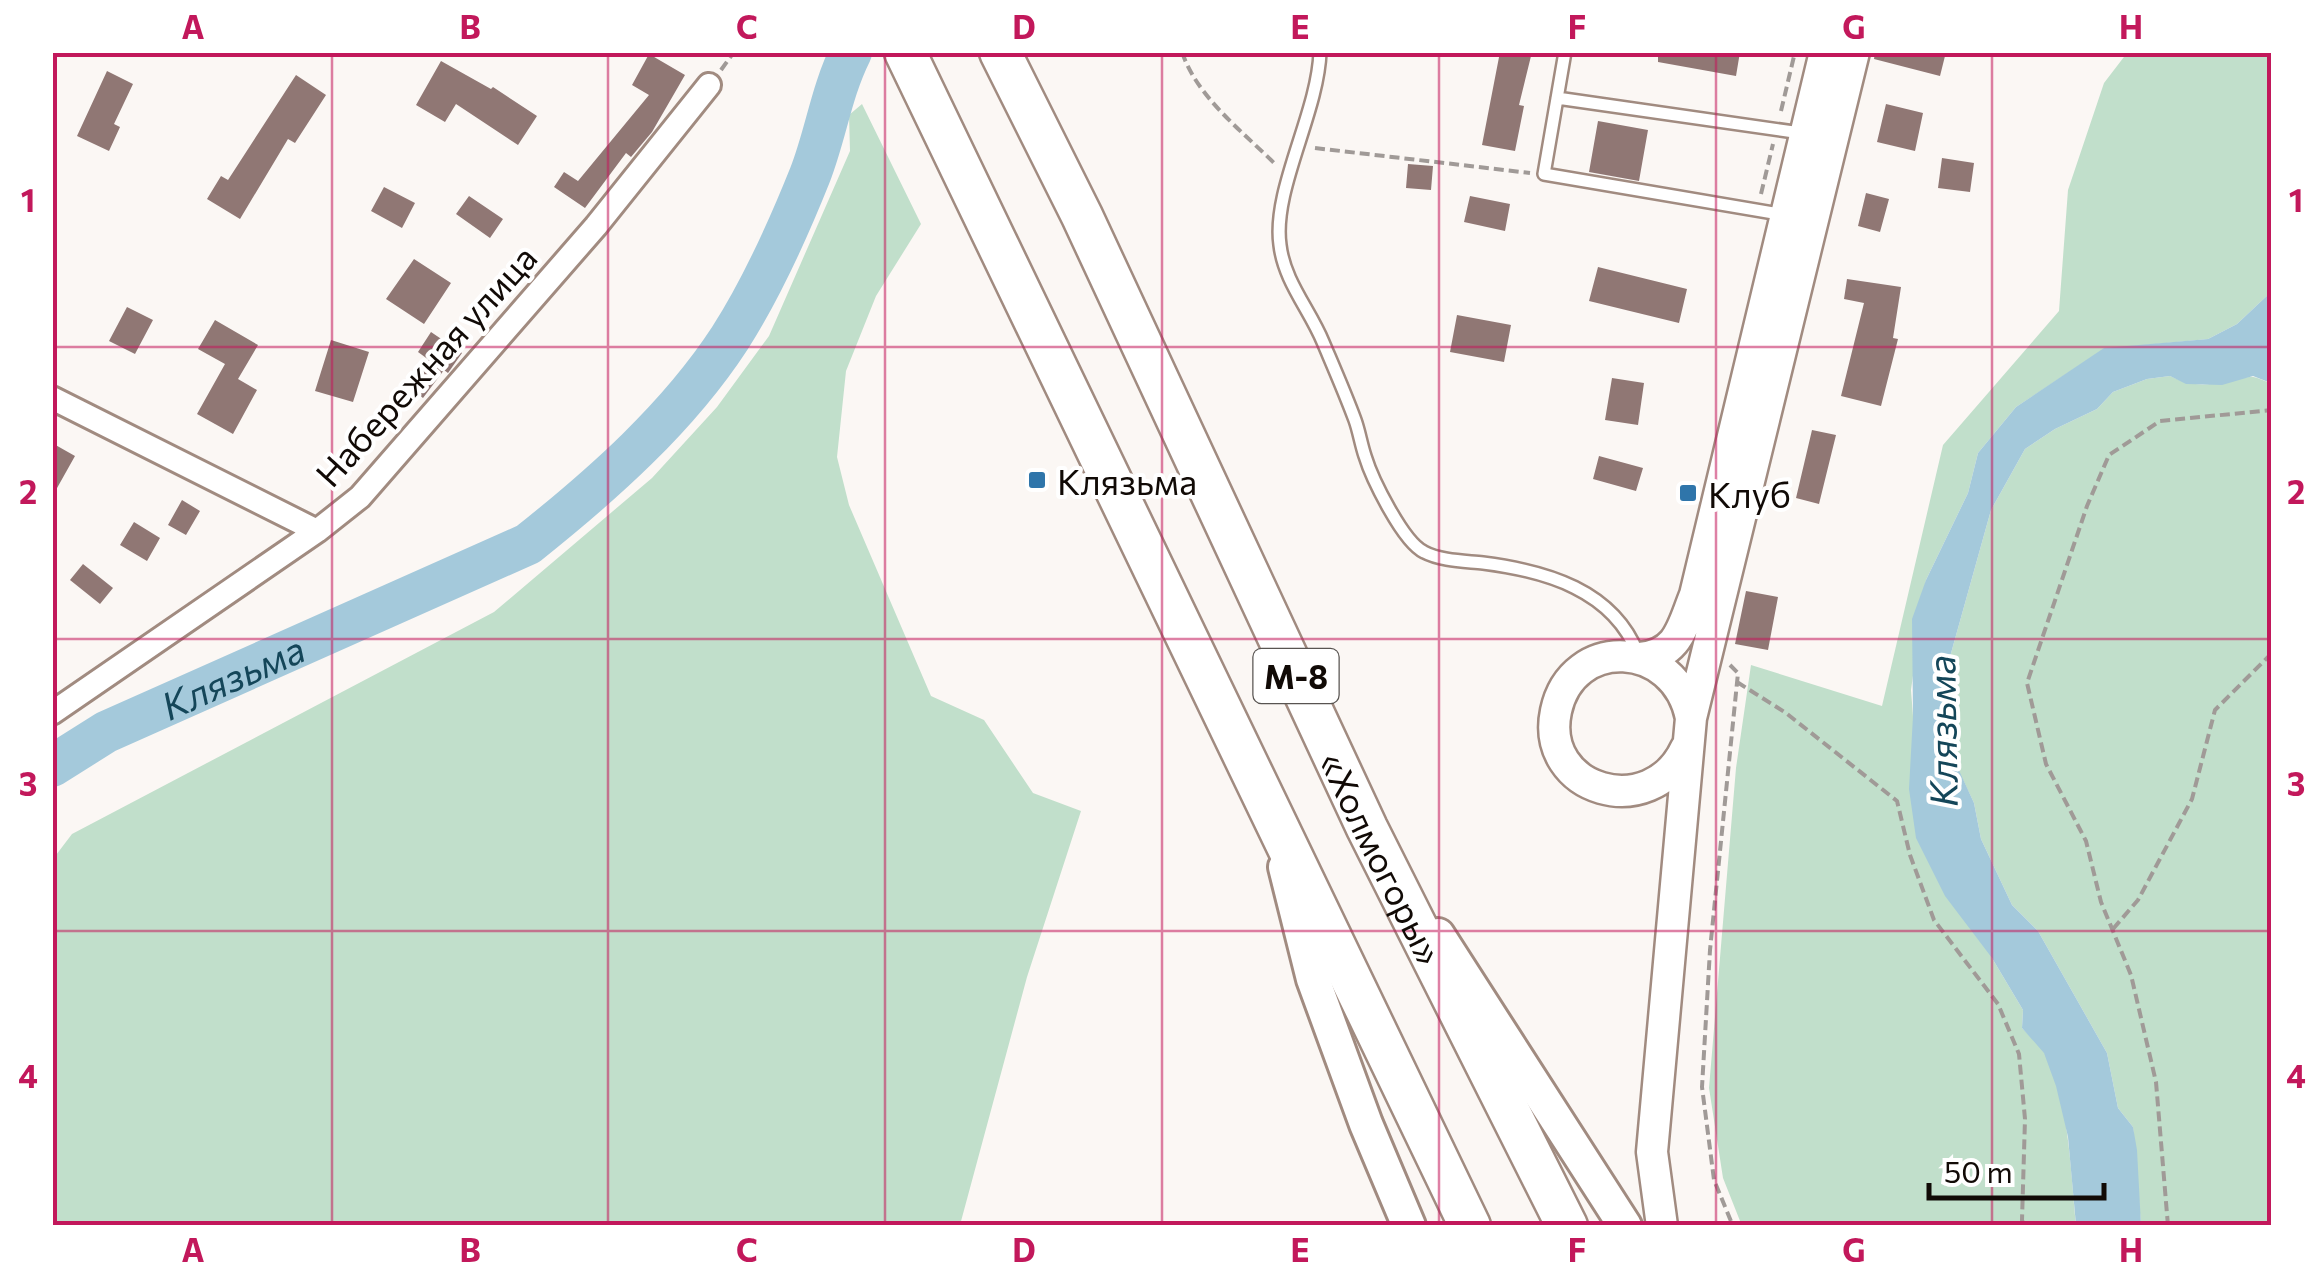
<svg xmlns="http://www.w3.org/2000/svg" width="2324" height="1278" font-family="Commissioner,sans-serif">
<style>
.green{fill:#c1dfcb}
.water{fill:#a4c9db}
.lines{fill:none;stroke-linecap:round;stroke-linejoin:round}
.river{stroke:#a4c9db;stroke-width:42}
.building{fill:#907774}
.service-casing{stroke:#a18b80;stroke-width:16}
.minor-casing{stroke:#a18b80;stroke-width:28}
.tertiary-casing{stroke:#a18b80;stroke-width:35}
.secondary-casing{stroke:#a18b80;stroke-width:38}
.trunk-casing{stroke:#a18b80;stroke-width:45}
.path{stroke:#a09a97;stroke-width:4;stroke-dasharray:10 5;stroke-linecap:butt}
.service{stroke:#fff;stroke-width:11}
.minor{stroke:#fff;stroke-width:22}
.tertiary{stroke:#fff;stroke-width:30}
.secondary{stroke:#fff;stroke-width:32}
.trunk{stroke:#fff;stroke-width:40}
.grid{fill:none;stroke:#c2185b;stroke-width:2.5;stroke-opacity:0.55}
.poi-dot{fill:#2f75aa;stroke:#fff;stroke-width:4}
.labels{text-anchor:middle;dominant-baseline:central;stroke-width:8;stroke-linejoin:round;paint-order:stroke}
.shield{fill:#fff;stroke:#585451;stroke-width:2.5}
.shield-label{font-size:32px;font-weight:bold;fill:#110a06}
.street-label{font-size:35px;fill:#110a06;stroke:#fff}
.poi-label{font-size:35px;fill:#110a06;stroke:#fff;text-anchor:start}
.water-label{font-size:38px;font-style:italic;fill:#144659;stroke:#fff}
.neatline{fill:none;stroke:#c2185b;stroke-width:4}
.grid-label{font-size:32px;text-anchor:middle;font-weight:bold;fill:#c2185b}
</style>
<rect width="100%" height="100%" fill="#fbf7f4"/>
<path class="green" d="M 2127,53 L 2271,53 L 2271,292 L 2237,324 L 2208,339 L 2104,349 L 2016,407 L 1978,453 L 1968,493 L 1926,580 L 1911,690 L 1913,716 L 1992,958 L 2023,1010 L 2022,1028 C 2029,1036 2039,1044 2044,1052 C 2069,1093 2071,1178 2076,1225 L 1742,1226 L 1723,1178 L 1709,1088 L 1736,768 L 1751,665 L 1882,706 L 1943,445 L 2059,311 L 2068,190 L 2104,83 Z
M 862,104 L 921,224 L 876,296 L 846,371 L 837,457 L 849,505 L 931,696 L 984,720 L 1033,793 L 1081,811 L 1027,977 L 960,1225 L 53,1225 L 53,859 L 72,834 L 494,612 L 652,478 L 717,407 L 769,336 L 850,151 L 849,115 Z
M 2170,376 C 2204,392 2216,381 2249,377 C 2256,376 2263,381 2271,383 L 2271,1225 L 2141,1225 L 2133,1127 L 2118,1108 L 2107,1053 L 2038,931 L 2012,905 L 1981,839 L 1974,803 L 1958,769 L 1948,664 L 1991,510 L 2025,449 L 2055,429 L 2097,409 L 2113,392 L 2147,379 Z"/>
<path class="water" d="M 2271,292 L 2271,383 L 2253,376 L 2222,385 L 2186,384 L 2170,376 L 2147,379 L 2113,392 L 2097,409 L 2055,429 L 2025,449 L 1991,510 L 1948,664 L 1958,768 L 1974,803 L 1981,839 L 2012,905 L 2038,931 L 2107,1053 L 2118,1108 L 2133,1127 L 2137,1150 L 2141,1225 L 2076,1225 L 2068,1137 L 2056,1086 L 2044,1053 L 2022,1028 L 2023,1010 L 1992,958 L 1945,896 L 1916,838 L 1909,789 L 1913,716 L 1912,619 L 1926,580 L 1968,493 L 1978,453 L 2016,407 L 2104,348 L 2208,339 L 2237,324 Z"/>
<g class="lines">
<path class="river" id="s1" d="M 52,766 L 106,732 L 528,544 C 602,485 678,418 730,338 C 762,288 788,230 810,175 C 826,134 831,92 851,52"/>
</g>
<path class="building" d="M 1500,52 L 1532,52 L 1519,105 L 1524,106 L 1515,151 L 1482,145 Z
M 1658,52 L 1740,52 L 1736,76 L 1658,62 Z
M 1875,52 L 1946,52 L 1940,76 L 1874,59 Z
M 649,54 L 685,75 L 652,132 L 631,157 L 626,153 L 585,208 L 554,187 L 564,172 L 578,181 L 649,95 L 632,85 Z
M 441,61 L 491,89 L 493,87 L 537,116 L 518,145 L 456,104 L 445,122 L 416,105 Z
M 107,71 L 133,84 L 114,124 L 120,127 L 109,151 L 77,136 Z
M 296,75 L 326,95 L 295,143 L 288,139 L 240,219 L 207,199 L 221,176 L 228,180 Z
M 1886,104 L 1923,113 L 1915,151 L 1877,142 Z
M 1598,121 L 1648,130 L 1639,181 L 1589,172 Z
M 1942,158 L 1974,163 L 1970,192 L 1938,188 Z
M 1408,164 L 1433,166 L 1431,190 L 1406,188 Z
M 384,187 L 415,203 L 402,228 L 371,211 Z
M 1866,193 L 1889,199 L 1880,232 L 1858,226 Z
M 469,196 L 503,219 L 490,238 L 456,214 Z
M 1470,196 L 1510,204 L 1505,231 L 1464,222 Z
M 414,259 L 451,283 L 424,324 L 386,299 Z
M 1598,267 L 1687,289 L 1679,323 L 1589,301 Z
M 1847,279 L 1901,287 L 1893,338 L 1898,339 L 1881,406 L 1841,396 L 1864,303 L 1844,299 Z
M 127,307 L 153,320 L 135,354 L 109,341 Z
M 1457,315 L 1511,325 L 1504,362 L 1450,352 Z
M 215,320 L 258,345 L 238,379 L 257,390 L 233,434 L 197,414 L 225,364 L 198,349 Z
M 431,332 L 462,353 L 448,373 L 444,370 L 423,398 L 409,387 L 429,360 L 418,352 Z
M 331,340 L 369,352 L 353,402 L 315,391 Z
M 1612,378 L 1644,383 L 1638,425 L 1605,420 Z
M 1812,430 L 1836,435 L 1819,504 L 1796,498 Z
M 52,443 L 75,456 L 52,497 Z
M 1599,456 L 1643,468 L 1636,491 L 1593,479 Z
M 182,500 L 200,511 L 186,535 L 168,525 Z
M 134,522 L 160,538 L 147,561 L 120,545 Z
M 83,564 L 113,588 L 100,604 L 70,580 Z
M 1746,591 L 1778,597 L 1768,650 L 1735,644 Z"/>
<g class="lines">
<g class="service-casing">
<path id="service" d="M 1320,52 C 1318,113 1272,190 1280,245 C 1284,281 1310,310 1323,342 C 1334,368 1345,393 1355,420 C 1359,431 1361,444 1365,456 C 1372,479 1403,542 1424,552 C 1441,561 1465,561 1483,563 C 1546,571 1613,590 1638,654
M 1565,52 L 1544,174 L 1785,215
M 1557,98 L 1801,133"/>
</g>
<g class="minor-casing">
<path id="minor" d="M 52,398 L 317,531
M 52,713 L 317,531 L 360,497 L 596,226 L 709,85"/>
</g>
<g class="tertiary-casing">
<path id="tertiary" d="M 1640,658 C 1679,654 1682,627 1695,595 L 1825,52
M 1686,748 C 1651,824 1539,791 1556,711 C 1572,635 1675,639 1691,718
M 1662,1226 L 1652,1152 L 1691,718 L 1854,52"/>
</g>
<g class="secondary-casing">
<path id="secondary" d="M 1285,867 L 1313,979 L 1366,1124 L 1409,1226
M 1438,935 L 1625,1226"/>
</g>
<g class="trunk-casing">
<g id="trunk">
<path d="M 905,52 L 1470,1226"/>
<path id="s2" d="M 1000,52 L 1082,216 L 1367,828 L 1567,1226"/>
</g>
</g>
<path class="path" d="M 1182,52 C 1197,97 1242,131 1274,163
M 721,70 L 734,52
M 1781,111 L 1795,52
M 1315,148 L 1530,173
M 1761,194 L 1773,144
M 1730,665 L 1738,673 L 1710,950 L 1702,1087 L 1714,1180 L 1733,1226
M 1737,682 L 1786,713 L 1897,801 L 1910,855 L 1934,920 L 1998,1004 L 2019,1054 L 2025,1119 L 2022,1220 L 2024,1226
M 2113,929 L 2138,900 L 2192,799 L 2215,710 L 2272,653
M 2168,1226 L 2156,1082 L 2131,975 L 2101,902 L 2086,841 L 2046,764 L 2027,683 L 2087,506 L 2109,455 L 2160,421 L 2272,410"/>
<use href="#service" class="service"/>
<use href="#minor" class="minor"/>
<use href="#tertiary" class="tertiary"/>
<use href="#secondary" class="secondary"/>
<use href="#trunk" class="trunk"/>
</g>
<path class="grid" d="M 332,52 L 332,1226M 608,52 L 608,1226M 885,52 L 885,1226M 1162,52 L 1162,1226M 1439,52 L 1439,1226M 1716,52 L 1716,1226M 1992,52 L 1992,1226M 52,347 L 2272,347M 52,639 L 2272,639M 52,931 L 2272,931"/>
<g class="poi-dot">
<rect x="1027" y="470" width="20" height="20" rx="5"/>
<rect x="1678" y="483" width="20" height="20" rx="5"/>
</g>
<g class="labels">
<rect class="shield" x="1253.5" y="649" width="85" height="54" rx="8"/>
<g class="shield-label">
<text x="1296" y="676">М-8</text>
</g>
<g class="street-label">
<text transform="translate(425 365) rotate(-48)">Набережная улица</text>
<text stroke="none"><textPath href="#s2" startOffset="892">«Холмогоры»</textPath></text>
</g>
<g class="poi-label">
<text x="1057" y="480">Клязьма</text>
<text x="1708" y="493">Клуб</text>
</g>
<g class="water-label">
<text stroke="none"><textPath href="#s1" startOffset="202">Клязьма</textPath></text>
<text transform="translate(1941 731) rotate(-91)">Клязьма</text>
</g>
</g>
<rect width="2324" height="1278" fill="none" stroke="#ffffff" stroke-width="110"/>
<path d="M1929 1183v15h175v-15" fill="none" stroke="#110a06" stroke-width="5"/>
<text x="1944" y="1183" font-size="30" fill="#110a06" stroke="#ffffff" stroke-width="8" paint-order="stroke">50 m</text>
<rect x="55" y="55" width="2214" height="1168" class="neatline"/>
<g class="grid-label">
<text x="193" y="39">A</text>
<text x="470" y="39">B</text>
<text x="747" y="39">C</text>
<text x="1024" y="39">D</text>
<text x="1300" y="39">E</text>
<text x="1577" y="39">F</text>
<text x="1854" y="39">G</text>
<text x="2131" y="39">H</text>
<text x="28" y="212">1</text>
<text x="2296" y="212">1</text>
<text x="28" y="504">2</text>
<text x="2296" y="504">2</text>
<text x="28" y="796">3</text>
<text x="2296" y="796">3</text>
<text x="28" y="1088">4</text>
<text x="2296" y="1088">4</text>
<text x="193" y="1262">A</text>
<text x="470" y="1262">B</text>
<text x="747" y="1262">C</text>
<text x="1024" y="1262">D</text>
<text x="1300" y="1262">E</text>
<text x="1577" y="1262">F</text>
<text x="1854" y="1262">G</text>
<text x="2131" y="1262">H</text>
</g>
</svg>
